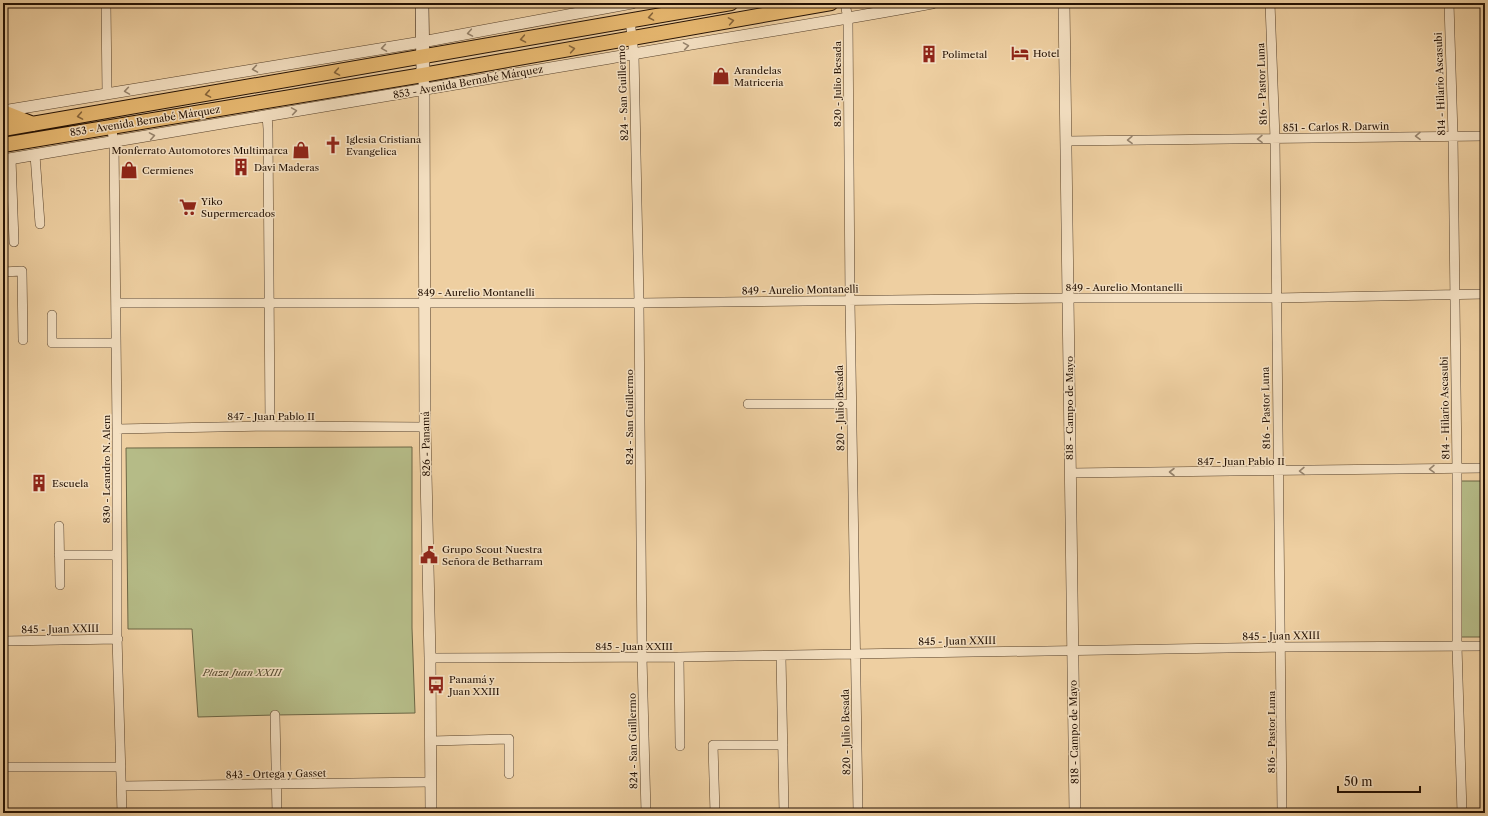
<svg xmlns="http://www.w3.org/2000/svg" width="1488" height="816" font-family="'Libre Caslon Text',serif">
<style>
.green{fill:#b5bb87;stroke:#6c6645}
.lines{fill:none;stroke-linecap:round;stroke-linejoin:round}
.minor-casing{stroke:#56402a;stroke-width:10}
.tertiary-casing{stroke:#56402a;stroke-width:12}
.secondary-casing{stroke:#241103;stroke-width:14}
.primary-casing{stroke:#241103;stroke-width:16}
.minor{stroke:#f4e0c2;stroke-width:9}
.tertiary{stroke:#f4e0c2;stroke-width:11}
.secondary{stroke:#f4e0c2;stroke-width:13}
.primary{stroke:#e7b870;stroke-width:14}
.oneway{stroke:#86643a}
.oneway2{stroke:#96836c}
.labels{text-anchor:middle;dominant-baseline:central;stroke-width:3;stroke-linejoin:round;paint-order:stroke}
.poi-label{font-size:10px;fill:#241103;stroke:#f4e0c2;text-anchor:start}
.street-label{font-size:10px;fill:#241103;stroke:#f4e0c2}
.park-label{font-size:10px;font-style:italic;fill:#574c31;stroke:#f4e0c2}
</style>
<rect width="100%" height="100%" fill="#eecfa1"/>
<filter id="stains"><feTurbulence type="fractalNoise" baseFrequency=".005" numOctaves="4"/><feColorMatrix values="0 0 0 0 .2 0 0 0 0 .09 0 0 0 0 .02 0 0 0 .5 -.17"/></filter>
<radialGradient id="worn" r=".72"><stop offset=".6" stop-color="#630" stop-opacity="0"/><stop offset="1" stop-color="#630" stop-opacity=".3"/></radialGradient>
<path class="green" d="M 412,447 L 412,628 L 415,713 L 275,715 L 198,717 L 192,629 L 128,629 L 126,448 Z
M 1459,481 L 1485,481 L 1485,637 L 1460,637 Z"/>
<g class="lines">
<g class="minor-casing">
<path id="minor" d="M 106,3 L 107,94
M 845,3 L 848,19 L 850,301 L 858,813
M 1270,3 L 1275,139 L 1282,813
M 1449,3 L 1453,136 L 1457,469 L 1457,646 L 1462,813
M 630,20 L 634,54 L 639,303 L 642,657 L 646,813
M 267,115 L 268,129 L 270,426
M 111,126 L 114,142 L 117,429 L 117,636 L 122,813
M 1066,141 L 1485,136
M 35,155 L 40,224
M 11,159 L 14,242
M 3,272 L 22,271 L 23,340
M 116,303 L 639,303 L 1069,298 L 1276,298 L 1485,294
M 52,315 L 52,343 L 116,343
M 748,404 L 851,404
M 117,429 L 270,426 L 425,427
M 1070,473 L 1485,468
M 59,526 L 60,585
M 59,555 L 117,555
M 3,641 L 118,639
M 781,656 L 784,813
M 679,657 L 680,746
M 430,658 L 679,657 L 1281,647 L 1485,646
M 275,715 L 277,813
M 431,741 L 509,739 L 509,774
M 3,767 L 121,767
M 122,786 L 431,782
M 715,813 L 713,745 L 783,745"/>
</g>
<g class="tertiary-casing">
<path id="tertiary" d="M 1064,3 L 1075,813
M 424,84 L 425,427 L 430,658 L 431,813
M 3,111 L 422,42 L 632,3
M 3,160 C 205,126 408,92 610,58 C 718,39 825,23 932,3"/>
</g>
<g class="secondary-casing">
<path id="secondary" d="M 422,3 L 423,75"/>
</g>
<g class="primary-casing">
<path id="primary" d="M 3,112 L 33,124
M 3,129 L 731,3
M 3,145 L 423,75 L 831,3"/>
</g>
<use href="#minor" class="minor"/>
<use href="#tertiary" class="tertiary"/>
<use href="#secondary" class="secondary"/>
<use href="#primary" class="primary"/>
</g>
<defs><path id="oneway-chevron" d="M-2-3.5L2.5 0L-2 3.5" fill="none" stroke-width="1.6" stroke-linecap="round" stroke-linejoin="round"/></defs>
<g class="oneway">
<use href="#oneway-chevron" transform="translate(651 17) rotate(170)"/>
<use href="#oneway-chevron" transform="translate(731 21) rotate(-10)"/>
<use href="#oneway-chevron" transform="translate(523 39) rotate(170)"/>
<use href="#oneway-chevron" transform="translate(572 49) rotate(-10)"/>
<use href="#oneway-chevron" transform="translate(337 72) rotate(170)"/>
<use href="#oneway-chevron" transform="translate(208 94) rotate(170)"/>
<use href="#oneway-chevron" transform="translate(80 116) rotate(170)"/>
</g>
<g class="oneway2">
<use href="#oneway-chevron" transform="translate(470 33) rotate(170)"/>
<use href="#oneway-chevron" transform="translate(686 46) rotate(-9)"/>
<use href="#oneway-chevron" transform="translate(384 48) rotate(171)"/>
<use href="#oneway-chevron" transform="translate(255 69) rotate(171)"/>
<use href="#oneway-chevron" transform="translate(127 91) rotate(171)"/>
<use href="#oneway-chevron" transform="translate(294 111) rotate(-9)"/>
<use href="#oneway-chevron" transform="translate(152 136) rotate(-10)"/>
<use href="#oneway-chevron" transform="translate(1418 136) rotate(179)"/>
<use href="#oneway-chevron" transform="translate(1260 139) rotate(179)"/>
<use href="#oneway-chevron" transform="translate(1130 140) rotate(179)"/>
<use href="#oneway-chevron" transform="translate(1432 469) rotate(179)"/>
<use href="#oneway-chevron" transform="translate(1302 471) rotate(179)"/>
<use href="#oneway-chevron" transform="translate(1172 472) rotate(180)"/>
</g>
<defs>
<g id="hotel-bare" transform="scale(1.38)"><path d="M-6-4.5h1.5V1H6V5H4.5V3h-9V5H-6ZM-4 0a1.8 1.8 0 1 1 3.6 0ZM.5 0V-2.5h3Q6-2.5 6 0Z" fill="#8f2418" stroke="#f4e0c2" stroke-width="2.5" paint-order="stroke"/></g>
<g id="building-bare" transform="scale(1.38)"><path d="M-4-6H4V6H1V3H-1V6H-4ZM-2.5-4.3h1.7v1.8h-1.7ZM.8-4.3h1.7v1.8H.8ZM-2.5-1h1.7V.8h-1.7ZM.8-1h1.7V.8H.8Z" fill="#8f2418" stroke="#f4e0c2" stroke-width="2.5" paint-order="stroke"/></g>
<g id="shop-bare" transform="scale(1.38)"><path d="M-5-2.5h2.3a2.7 3.5 0 0 1 5.4 0H5L5.5 6h-11ZM-1.5-2.5h3a1.5 2.3 0 0 0-3 0Z" fill="#8f2418" stroke="#f4e0c2" stroke-width="2.5" paint-order="stroke"/></g>
<g id="church-bare" transform="scale(1.38)"><path d="M-1.2-6h2.4v3.5h3.3v2.4h-3.3V6h-2.4V-.1h-3.3v-2.4h3.3Z" fill="#8f2418" stroke="#f4e0c2" stroke-width="2.5" paint-order="stroke"/></g>
<g id="supermarket-bare" transform="scale(1.38)"><path d="M-6-5.5h2.5l.6 2H6L4.5 2H-2.5L-4.4-4H-6ZM-1.5 3.2a1.3 1.3 0 1 0 .1 0ZM3 3.2a1.3 1.3 0 1 0 .1 0Z" fill="#8f2418" stroke="#f4e0c2" stroke-width="2.5" paint-order="stroke"/></g>
<g id="civic-bare" transform="scale(1.38)"><path d="M-.6-6.5H3V-4.5H.6V-3L4-1V1h2V6H-6V1h2V-1L-.6-3ZM-1.2 2.5V6h2.4V2.5Z" fill="#8f2418" stroke="#f4e0c2" stroke-width="2.5" paint-order="stroke"/></g>
<g id="bus-bare" transform="scale(1.38)"><path d="M-5-6H5V4H4V6H2V4H-2V6H-4V4H-5ZM-3.5-4V0h7V-4ZM-3.5 1.2v1.5H-2V1.2ZM2 1.2v1.5H3.5V1.2Z" fill="#8f2418" stroke="#f4e0c2" stroke-width="2.5" paint-order="stroke"/></g>
</defs>
<g fill-rule="evenodd">
<use href="#hotel-bare" x="1020" y="53"/>
<use href="#building-bare" x="929" y="54"/>
<use href="#shop-bare" x="721" y="76"/>
<use href="#church-bare" x="333" y="145"/>
<use href="#shop-bare" x="301" y="150"/>
<use href="#building-bare" x="241" y="167"/>
<use href="#shop-bare" x="129" y="170"/>
<use href="#supermarket-bare" x="188" y="207"/>
<use href="#building-bare" x="39" y="483"/>
<use href="#civic-bare" x="429" y="555"/>
<use href="#bus-bare" x="436" y="685"/>
</g>
<g class="labels">
<g class="poi-label">
<text x="1033" y="53">Hotel</text>
<text x="942" y="54">Polimetal</text>
<text x="734" y="70">Arandelas<tspan x="734" dy="12">Matriceria</tspan></text>
<text x="346" y="139">Iglesia Cristiana<tspan x="346" dy="12">Evangelica</tspan></text>
<text x="288" y="150" text-anchor="end">Monferrato Automotores Multimarca</text>
<text x="254" y="167">Davi Maderas</text>
<text x="142" y="170">Cermienes</text>
<text x="201" y="201">Yiko<tspan x="201" dy="12">Supermercados</tspan></text>
<text x="52" y="483">Escuela</text>
<text x="442" y="549">Grupo Scout Nuestra<tspan x="442" dy="12">Señora de Betharram</tspan></text>
<text x="449" y="679">Panamá y<tspan x="449" dy="12">Juan XXIII</tspan></text>
</g>
<g class="street-label">
<text transform="translate(468 82) rotate(-10)">853 - Avenida Bernabé Márquez</text>
<text transform="translate(837 84) rotate(-90)">820 - Julio Besada</text>
<text transform="translate(1262 84) rotate(-92)">816 - Pastor Luna</text>
<text transform="translate(1440 84) rotate(-92)">814 - Hilario Ascasubi</text>
<text transform="translate(623 93) rotate(-92)">824 - San Guillermo</text>
<text transform="translate(145 121) rotate(-9)">853 - Avenida Bernabé Márquez</text>
<text transform="translate(1336 127) rotate(-1)">851 - Carlos R. Darwin</text>
<text x="1124" y="287">849 - Aurelio Montanelli</text>
<text transform="translate(800 290) rotate(-1)">849 - Aurelio Montanelli</text>
<text x="476" y="292">849 - Aurelio Montanelli</text>
<text transform="translate(840 408) rotate(-91)">820 - Julio Besada</text>
<text transform="translate(1069 408) rotate(-90)">818 - Campo de Mayo</text>
<text transform="translate(1266 408) rotate(-91)">816 - Pastor Luna</text>
<text transform="translate(1445 408) rotate(-91)">814 - Hilario Ascasubi</text>
<text x="271" y="416">847 - Juan Pablo II</text>
<text transform="translate(629 417) rotate(-90)">824 - San Guillermo</text>
<text transform="translate(426 444) rotate(-91)">826 - Panamá</text>
<text x="1241" y="461">847 - Juan Pablo II</text>
<text transform="translate(106 469) rotate(-90)">830 - Leandro N. Alem</text>
<text transform="translate(60 629) rotate(-1)">845 - Juan XXIII</text>
<text transform="translate(1281 636) rotate(-1)">845 - Juan XXIII</text>
<text transform="translate(957 641) rotate(-1)">845 - Juan XXIII</text>
<text x="634" y="646">845 - Juan XXIII</text>
<text transform="translate(846 732) rotate(-91)">820 - Julio Besada</text>
<text transform="translate(1074 732) rotate(-91)">818 - Campo de Mayo</text>
<text transform="translate(1271 732) rotate(-90)">816 - Pastor Luna</text>
<text transform="translate(633 741) rotate(-91)">824 - San Guillermo</text>
<text transform="translate(276 774) rotate(-1)">843 - Ortega y Gasset</text>
</g>
<g class="park-label">
<text x="242" y="672">Plaza Juan XXIII</text>
</g>
</g>
<rect width="1488" height="816" fill="none" stroke="#eecfa1" stroke-width="16"/>
<rect x="4" y="4" width="1480" height="808" fill="none" stroke="#241103" stroke-width="2"/>
<rect x="8" y="8" width="1472" height="800" fill="none" stroke="#241103"/>
<path d="M1338 786v6h82v-6" fill="none" stroke="#241103" stroke-width="2"/>
<text x="1344" y="786" font-size="12" fill="#241103" stroke="#f4e0c2" stroke-width="3" paint-order="stroke">50 m</text>
<rect width="100%" height="100%" filter="url(#stains)"/>
<rect width="100%" height="100%" fill="url(#worn)"/>
</svg>
